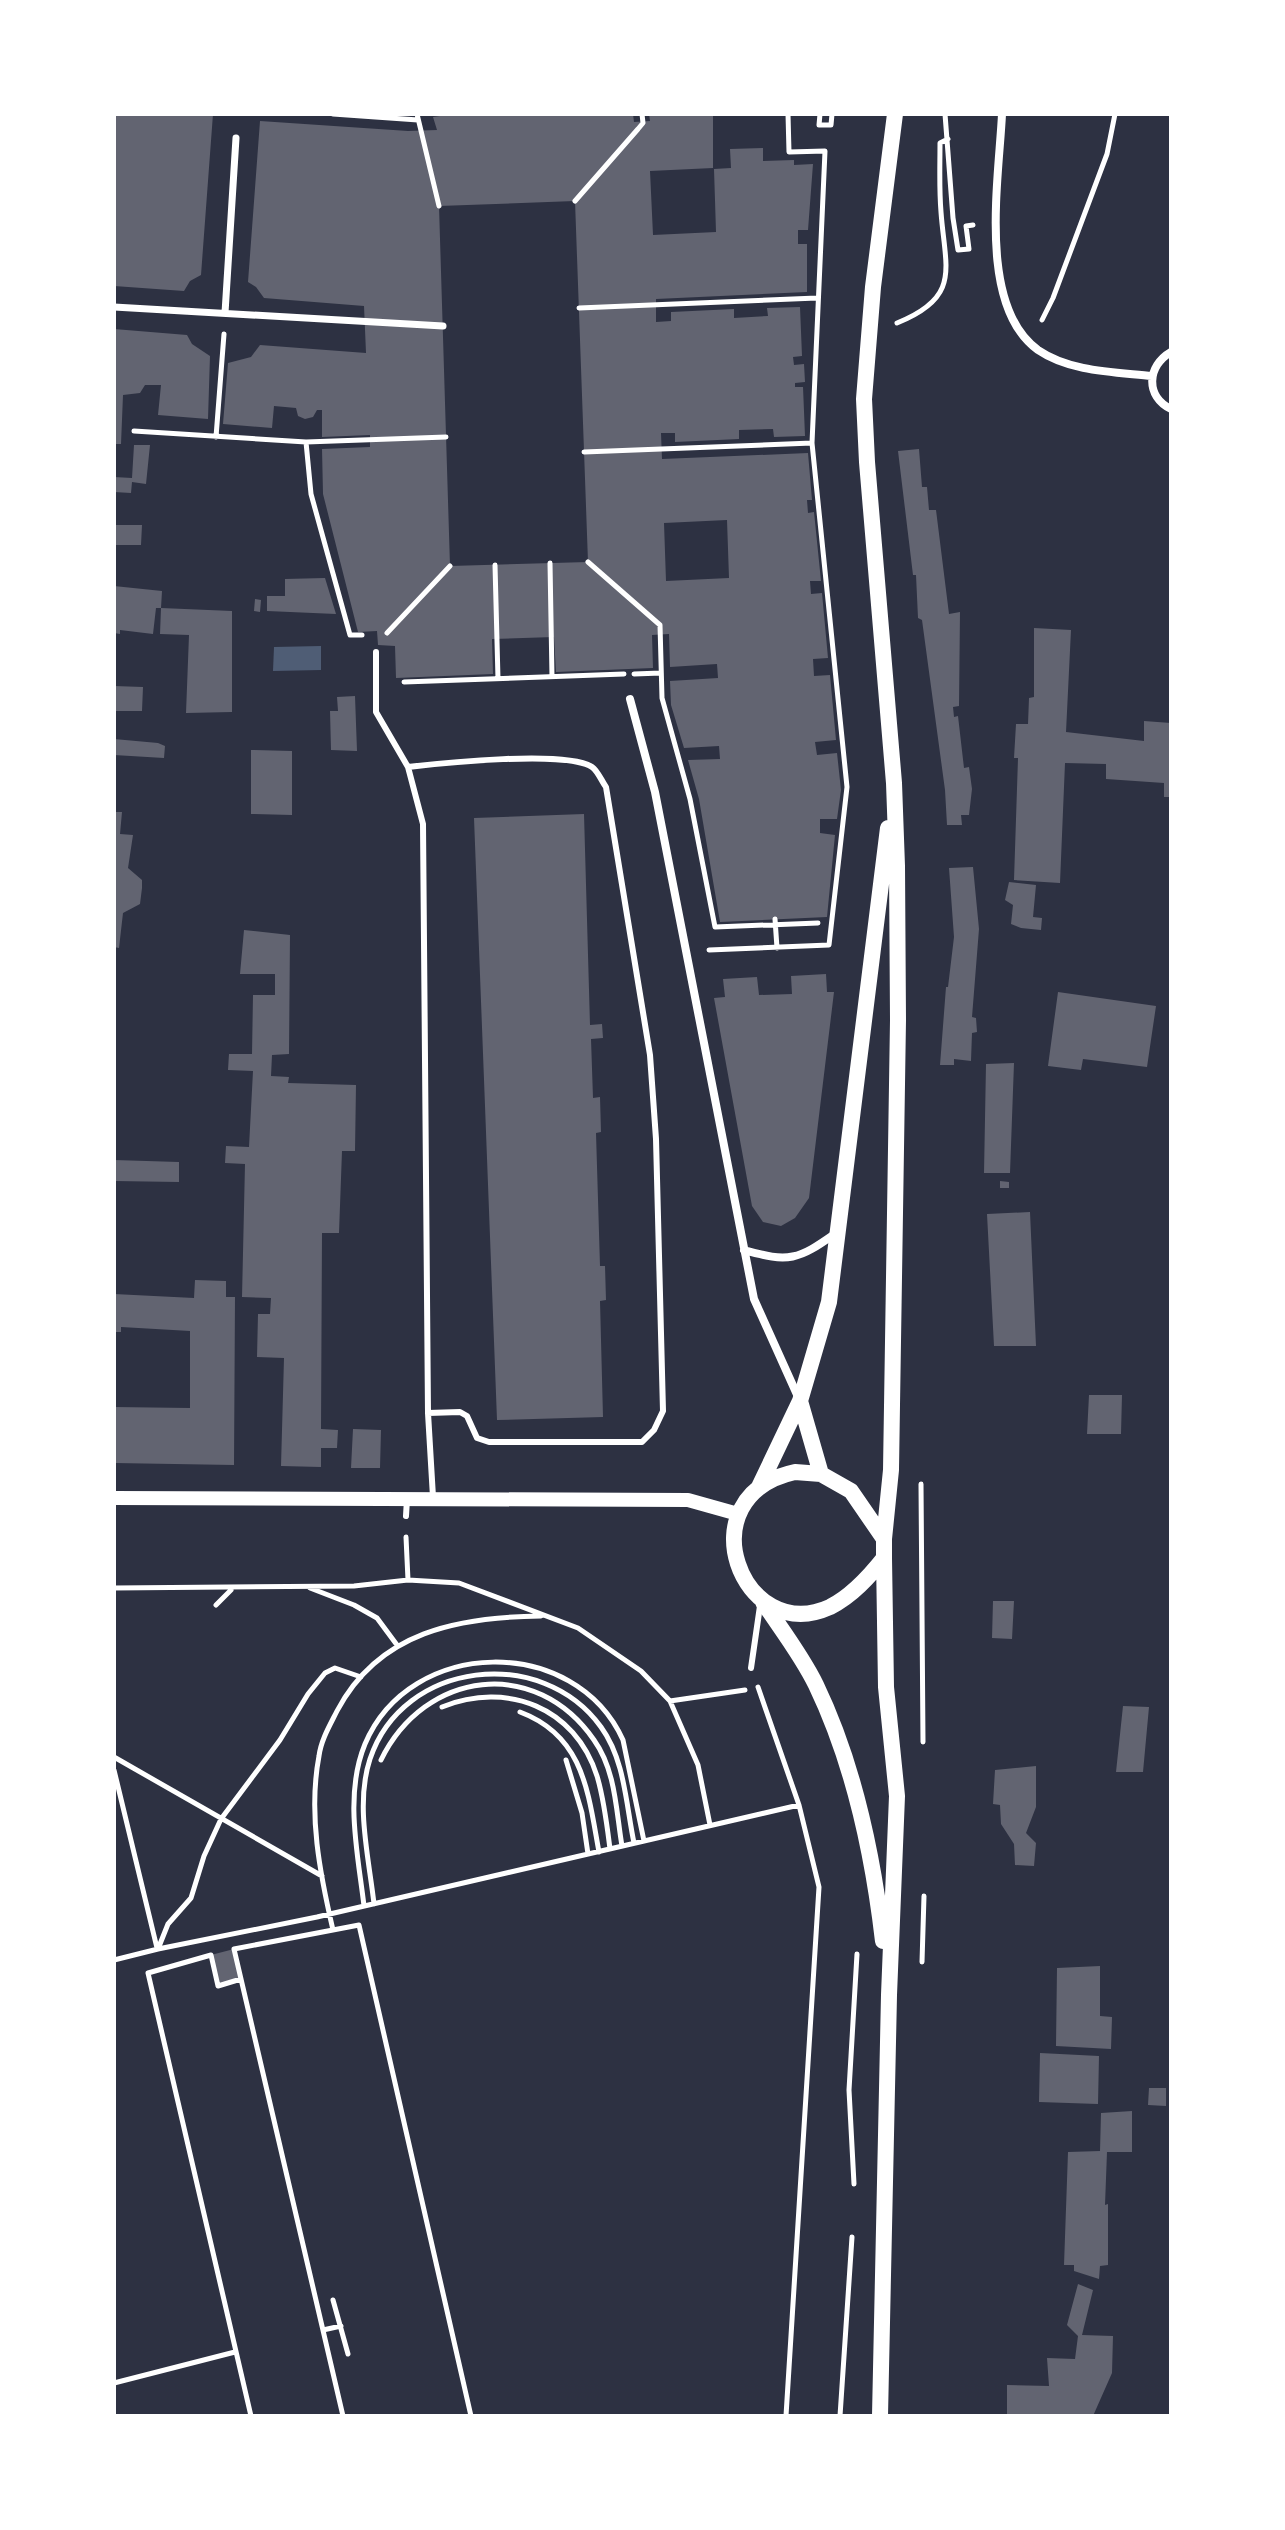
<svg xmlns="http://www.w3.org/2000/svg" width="1285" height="2530" font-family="'Asap Condensed',sans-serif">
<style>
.water{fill:#4f5d75}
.building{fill:#626471;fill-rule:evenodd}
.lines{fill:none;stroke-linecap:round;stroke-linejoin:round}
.path{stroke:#fff;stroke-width:5}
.service{stroke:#fff;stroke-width:6}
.pedestrian{stroke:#fff;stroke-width:7}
.minor{stroke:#fff;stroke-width:8}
.tertiary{stroke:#fff;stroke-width:14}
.secondary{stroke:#fff;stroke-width:16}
</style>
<rect width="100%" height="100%" fill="#2d3142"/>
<path class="water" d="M 321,646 L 321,670 L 273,671 L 274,647 Z"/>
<path class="building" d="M 114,114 L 213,114 L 201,275 L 190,281 L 184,291 L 114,286 Z
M 454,114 L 633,114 L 634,122 L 650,121 L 649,114 L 713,114 L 713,168 L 650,171 L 653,235 L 716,232 L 714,169 L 731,168 L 730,149 L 763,148 L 763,161 L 794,160 L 794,165 L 813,164 L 808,230 L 798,230 L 798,244 L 807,244 L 807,292 L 656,299 L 656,322 L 671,321 L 671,312 L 734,309 L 734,318 L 768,316 L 767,308 L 800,307 L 802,356 L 793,357 L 794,365 L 804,364 L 805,382 L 795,383 L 795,387 L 803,387 L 805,436 L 774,437 L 773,429 L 739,430 L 739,439 L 675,442 L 675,433 L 661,433 L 662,459 L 808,453 L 812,500 L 807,500 L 808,513 L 814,512 L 821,581 L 810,581 L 811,594 L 822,593 L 828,658 L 813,659 L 814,676 L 830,675 L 836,740 L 815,742 L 817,755 L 837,753 L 841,790 L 837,819 L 820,819 L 820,833 L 835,835 L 827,917 L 720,922 L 699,799 L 688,760 L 720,759 L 719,746 L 684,748 L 671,705 L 670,681 L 718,678 L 717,664 L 670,667 L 669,634 L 652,635 L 653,668 L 556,672 L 554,637 L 492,639 L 493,674 L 396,678 L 395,646 L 378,645 L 377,631 L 358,632 L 323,494 L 322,449 L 370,447 L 370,435 L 322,437 L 322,410 L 317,410 L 313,417 L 305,419 L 298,416 L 296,408 L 274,406 L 272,428 L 223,424 L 228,363 L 251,357 L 260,345 L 366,353 L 364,306 L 264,298 L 256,287 L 248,282 L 260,121 L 408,131 L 437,130 L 433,117 ZM 575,201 L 588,562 L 450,566 L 439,206 ZM 727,520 L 729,578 L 666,581 L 664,523 Z
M 114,329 L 187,335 L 192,344 L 210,356 L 208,419 L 158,415 L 161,385 L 145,385 L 140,393 L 123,395 L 121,444 L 114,444 Z
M 134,445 L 150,445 L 146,484 L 132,482 L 131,493 L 114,492 L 114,477 L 132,478 Z
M 919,449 L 922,487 L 927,487 L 929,510 L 936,510 L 949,614 L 960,612 L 959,706 L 953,707 L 954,717 L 958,716 L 964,768 L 969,767 L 972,789 L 969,815 L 961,815 L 962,825 L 947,825 L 945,790 L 922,620 L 918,618 L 916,575 L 913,575 L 898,451 Z
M 114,525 L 142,525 L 141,545 L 114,545 Z
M 325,578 L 336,614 L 267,611 L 267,596 L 285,596 L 285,579 Z
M 114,586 L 162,591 L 161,608 L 232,611 L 232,712 L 186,713 L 189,635 L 160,634 L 161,608 L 156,608 L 153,634 L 120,630 L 120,634 L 114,633 Z
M 255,599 L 261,600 L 260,612 L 254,611 Z
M 1034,628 L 1071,630 L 1066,732 L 1144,741 L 1144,721 L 1171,723 L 1171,797 L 1164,797 L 1164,783 L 1106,779 L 1106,764 L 1065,763 L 1060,883 L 1014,880 L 1018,758 L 1014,758 L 1016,724 L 1028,724 L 1029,698 L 1034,697 Z
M 114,686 L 143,687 L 142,711 L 114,711 Z
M 355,696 L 357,751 L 331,750 L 330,711 L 338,711 L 337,697 Z
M 114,739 L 158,743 L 165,746 L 164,758 L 114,755 Z
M 251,750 L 292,751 L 292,815 L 251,814 Z
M 114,812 L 122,812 L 120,834 L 133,835 L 128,868 L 142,880 L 142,888 L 140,904 L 123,913 L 119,948 L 114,947 Z
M 584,814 L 590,1025 L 602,1024 L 603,1038 L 591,1039 L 593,1098 L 600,1097 L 601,1132 L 596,1133 L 600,1266 L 605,1266 L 606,1300 L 600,1301 L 603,1417 L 497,1420 L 474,818 Z
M 973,867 L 979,929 L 972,1017 L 976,1018 L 977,1032 L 972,1033 L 971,1061 L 954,1059 L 954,1065 L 940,1065 L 946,987 L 948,987 L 954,937 L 949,868 Z
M 1009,882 L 1036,885 L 1033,917 L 1042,918 L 1041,930 L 1021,928 L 1011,924 L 1013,905 L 1005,900 Z
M 244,930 L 290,935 L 289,1054 L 272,1055 L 271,1076 L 289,1077 L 288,1083 L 356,1085 L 355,1151 L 342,1151 L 339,1233 L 322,1233 L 321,1429 L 338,1430 L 337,1448 L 321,1448 L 321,1467 L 281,1466 L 284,1358 L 257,1357 L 258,1314 L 270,1314 L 271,1298 L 242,1297 L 245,1164 L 225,1163 L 226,1146 L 249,1147 L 253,1071 L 228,1070 L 229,1054 L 252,1054 L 253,995 L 275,995 L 275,974 L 240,974 Z
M 826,974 L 827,992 L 834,992 L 809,1198 L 795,1218 L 781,1226 L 763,1222 L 752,1206 L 714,998 L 725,997 L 723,979 L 757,977 L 759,995 L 792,994 L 791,976 Z
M 1058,992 L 1156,1006 L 1147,1067 L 1083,1059 L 1081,1070 L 1048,1066 Z
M 1014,1063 L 1010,1173 L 984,1173 L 986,1064 Z
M 114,1160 L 179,1162 L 179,1182 L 114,1181 Z
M 1000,1181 L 1009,1182 L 1009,1188 L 1000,1188 Z
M 1030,1212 L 1036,1346 L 994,1346 L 987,1214 Z
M 195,1280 L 226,1281 L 226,1297 L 235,1297 L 234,1465 L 114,1463 L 114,1407 L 190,1408 L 190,1331 L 121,1327 L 121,1332 L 114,1332 L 114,1294 L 194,1298 Z
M 1089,1395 L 1122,1395 L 1121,1434 L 1087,1434 Z
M 353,1429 L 381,1430 L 380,1468 L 351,1468 Z
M 993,1601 L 1014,1601 L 1012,1639 L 992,1638 Z
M 1123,1706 L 1149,1707 L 1143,1772 L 1116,1772 Z
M 1036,1766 L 1036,1807 L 1026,1833 L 1036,1843 L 1034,1866 L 1015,1865 L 1014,1844 L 1001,1824 L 1000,1805 L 993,1804 L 995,1770 Z
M 234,1949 L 241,1979 L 218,1986 L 211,1955 Z
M 1100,1966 L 1100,2016 L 1112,2017 L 1111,2049 L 1056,2046 L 1057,1968 Z
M 1040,2053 L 1099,2056 L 1098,2104 L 1039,2102 Z
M 1149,2088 L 1166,2088 L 1166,2106 L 1148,2105 Z
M 1132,2111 L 1132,2152 L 1107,2152 L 1105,2205 L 1108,2204 L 1108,2265 L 1100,2266 L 1099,2279 L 1074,2271 L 1074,2265 L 1064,2265 L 1068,2152 L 1100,2151 L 1101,2113 Z
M 1078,2284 L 1093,2290 L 1082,2335 L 1113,2336 L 1112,2373 L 1093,2416 L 1007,2416 L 1007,2385 L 1049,2386 L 1047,2358 L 1075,2359 L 1078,2336 L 1067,2325 Z"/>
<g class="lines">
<path class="path" d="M 333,114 L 418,120
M 417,114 L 439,206
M 820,114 L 819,125 L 831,125 L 832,114
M 945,114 L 953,218 L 958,250 L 969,249 L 966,226 L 973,225
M 575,201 L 638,129 L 643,123 L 642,114
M 579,308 L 817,298
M 1042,320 L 1053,298 L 1107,154 L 1115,114
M 897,323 C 962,297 945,268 941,212 C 939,189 940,166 940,143 L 948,139
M 134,431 L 306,442 L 446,437
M 216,437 L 224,334
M 306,442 L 311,494 L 350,635 L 362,635
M 584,452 L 812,443
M 588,562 L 660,625 L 662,698 L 690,799 L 715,927 L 818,923
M 550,563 L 552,677
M 495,565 L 498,679
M 387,633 L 450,566
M 634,674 L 661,673
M 404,682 L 624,674
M 775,919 L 777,948
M 709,950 L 829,945 L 847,787 L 812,443 L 825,151 L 789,152 L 788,114
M 921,1484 L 923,1742
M 406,1537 L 408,1580
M 114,1588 L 354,1586 L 408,1580 L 459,1583 L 578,1628 L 641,1671 L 670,1701 L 698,1765 L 710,1825
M 310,1588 L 354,1605 L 377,1618 L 397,1645
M 216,1605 L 231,1590
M 758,1687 L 799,1805 L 819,1887 L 786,2416
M 670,1701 L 745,1690
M 442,1707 C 507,1681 575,1707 597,1776 C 604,1799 607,1825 610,1849
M 520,1712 C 584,1736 588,1792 599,1852
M 114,1757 L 322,1876
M 381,1760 C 425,1670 536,1656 594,1740 C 616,1771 616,1811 622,1846
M 566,1760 L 582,1813 L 588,1854
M 114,1770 L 157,1948
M 374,1904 C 369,1858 355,1804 370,1759 C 403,1660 542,1645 601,1727 C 625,1760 626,1805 634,1843
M 364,1906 C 358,1854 344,1795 365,1744 C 410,1637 575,1634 623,1740 L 644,1841
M 333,1930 C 320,1874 308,1814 319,1756 C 321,1740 330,1725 337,1711 C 379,1631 459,1617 541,1616
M 158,1949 L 168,1924 L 191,1898 L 204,1856 L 221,1819 L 280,1740 L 308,1694 L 325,1673 L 335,1668 L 361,1677
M 114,1960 L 158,1949 L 317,1917 L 799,1805
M 922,1962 L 924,1896
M 241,1979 L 218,1986 L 211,1955 L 148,1973 L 251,2416
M 854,2184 L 849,2090 L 857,1954
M 333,2300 L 348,2354
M 323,2330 L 341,2326
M 114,2383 L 235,2352
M 343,2416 L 234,1949 L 359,1925 L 471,2416
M 840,2416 L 852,2237"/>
<path class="service" d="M 376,652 L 376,712 L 408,767 L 423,824 L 428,1413 L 433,1497
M 408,767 C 442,763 566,750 592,767 C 598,771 602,782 606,787 L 650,1055 L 656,1139 L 663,1411 L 654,1430 L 642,1442 L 489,1442 L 477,1438 L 467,1416 L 460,1412 L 428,1413
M 406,1516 L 407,1499
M 751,1668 L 760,1606"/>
<path class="pedestrian" d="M 114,307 L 443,326
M 225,313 L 236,138"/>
<path class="minor" d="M 1002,114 C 999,179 977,306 1038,350 C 1070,372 1115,372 1152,376
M 1171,352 C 1147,366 1145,396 1171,409
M 630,699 L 655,792 L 754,1299 L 799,1399
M 744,1250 C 789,1263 798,1260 836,1233"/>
<path class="tertiary" d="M 114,1498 L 688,1500 L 738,1514"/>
<path class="secondary" d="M 800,1401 L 821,1474
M 795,1472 L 821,1474 L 851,1491 L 884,1539 L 884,1558 C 869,1577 852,1596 830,1607 C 742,1647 684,1496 795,1472 Z
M 759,1487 L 800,1401 L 829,1302 L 888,828
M 884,1539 L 891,1470 L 898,1020 L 897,866 L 894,783 L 867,462 L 864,399 L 873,287 L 895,114
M 763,1602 C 781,1629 802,1656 816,1685 C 854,1764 873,1855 883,1941
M 880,2416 L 889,1995 L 897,1796 L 886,1687 L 884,1558"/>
</g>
<rect width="1285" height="2530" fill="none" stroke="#ffffff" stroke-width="232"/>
</svg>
